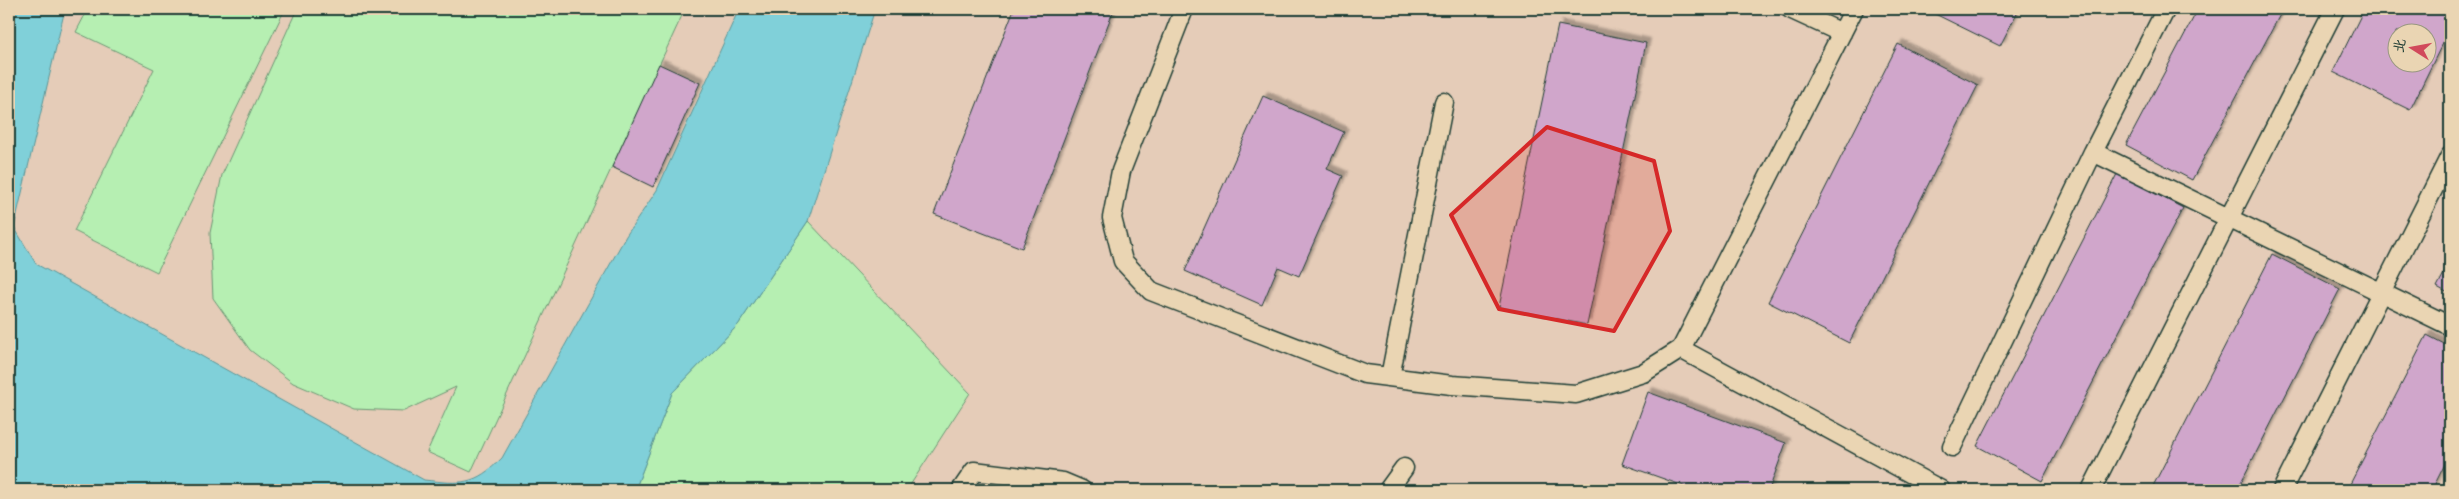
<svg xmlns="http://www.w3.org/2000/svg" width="2459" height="499" font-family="'Architects Daughter','LXGW WenKai TC',sans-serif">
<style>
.green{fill:#b6efb2;stroke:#6a9673}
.water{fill:#80d0d9;stroke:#599597}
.building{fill:#d0a6cb;stroke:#1f3d34;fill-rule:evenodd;filter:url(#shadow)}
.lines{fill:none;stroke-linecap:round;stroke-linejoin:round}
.service-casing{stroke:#1f3d34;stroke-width:21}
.service{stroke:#ead5b3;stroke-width:18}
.marked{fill:#d62828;fill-opacity:0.2;stroke:#d62828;stroke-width:4;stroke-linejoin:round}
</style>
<defs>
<filter id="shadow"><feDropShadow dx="4.5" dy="-4.5" stdDeviation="1" flood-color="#0004"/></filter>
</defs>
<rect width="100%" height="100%" fill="#e5ccb8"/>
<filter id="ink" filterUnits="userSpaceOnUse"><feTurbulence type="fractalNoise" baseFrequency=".02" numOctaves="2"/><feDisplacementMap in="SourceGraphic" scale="10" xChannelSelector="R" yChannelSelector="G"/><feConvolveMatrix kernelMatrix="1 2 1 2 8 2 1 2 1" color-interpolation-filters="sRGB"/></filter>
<g filter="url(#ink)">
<path class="green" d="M 88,9 L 285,9 L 157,272 L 74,231 L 154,69 L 76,32 Z
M 297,9 L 685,9 L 471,472 L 427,452 L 456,387 L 404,411 L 354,409 L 293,383 L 250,350 L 213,298 L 210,233 L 222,175 Z
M 808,221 L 970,393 L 907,490 L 635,490 L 672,393 L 738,325 Z"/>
<path class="water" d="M 9,9 L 65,9 L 14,227 L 36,264 L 424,480 C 462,484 474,486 502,458 L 626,236 L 657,190 L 739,9 L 875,9 L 808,221 L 738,325 L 672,393 L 635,490 L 9,490 Z"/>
<path class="building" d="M 1014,9 L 1114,9 L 1022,248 L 934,214 Z
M 1925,9 L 2019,9 L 2000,46 Z
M 2198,9 L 2283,9 L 2192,180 L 2126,145 Z
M 2364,9 L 2450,9 L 2450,28 L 2410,110 L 2333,72 ZM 2396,32 L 2426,32 L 2426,62 L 2396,62 Z
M 1558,25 L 1646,43 L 1587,325 L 1499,307 Z
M 1898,44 L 1978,85 L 1849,343 L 1768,302 Z
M 659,64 L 700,83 L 653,187 L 612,167 Z
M 1263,96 L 1344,132 L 1327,169 L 1343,176 L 1299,276 L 1278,267 L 1262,305 L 1185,271 Z
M 2117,174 L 2183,208 L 2042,481 L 1977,446 Z
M 2272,254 L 2340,289 L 2237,490 L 2151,490 Z
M 2450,262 L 2450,294 L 2437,287 Z
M 2427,335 L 2450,347 L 2450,454 L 2432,490 L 2347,490 Z
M 1648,392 L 1786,443 L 1769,490 L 1695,490 L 1622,464 Z
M 1000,482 L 1011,490 L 995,490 Z"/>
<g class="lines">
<g class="service-casing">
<path id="service" d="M 1184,9 L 1121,171 L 1112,218 L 1123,261 L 1151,291 L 1365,374 L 1452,385 L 1576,394 L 1643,373 L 1681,349 L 1854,9
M 1790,9 L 1842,33
M 2093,152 L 2450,326
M 1681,349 L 1941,490
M 1390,377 L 1444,102
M 1952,447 L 2093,152 L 2166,9
M 961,490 L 974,471 L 1063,482 L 1082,490
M 1388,490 L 1404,468
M 2091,490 L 2335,9
M 2282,490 L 2450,156"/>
</g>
<use href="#service" class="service"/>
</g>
</g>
<path class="marked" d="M 1547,127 L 1654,161 L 1670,231 L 1614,331 L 1499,309 L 1451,215 Z"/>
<rect width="2459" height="499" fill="none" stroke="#ead5b3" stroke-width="30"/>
<rect x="15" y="15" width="2429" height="469" fill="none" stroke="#1f3d34" stroke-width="2" filter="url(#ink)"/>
<g transform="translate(2412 48) rotate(281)"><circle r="24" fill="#ead5b3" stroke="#999880"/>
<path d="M0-4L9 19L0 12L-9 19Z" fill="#d1495b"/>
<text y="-8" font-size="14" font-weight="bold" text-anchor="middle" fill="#1f3d34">北</text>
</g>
</svg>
